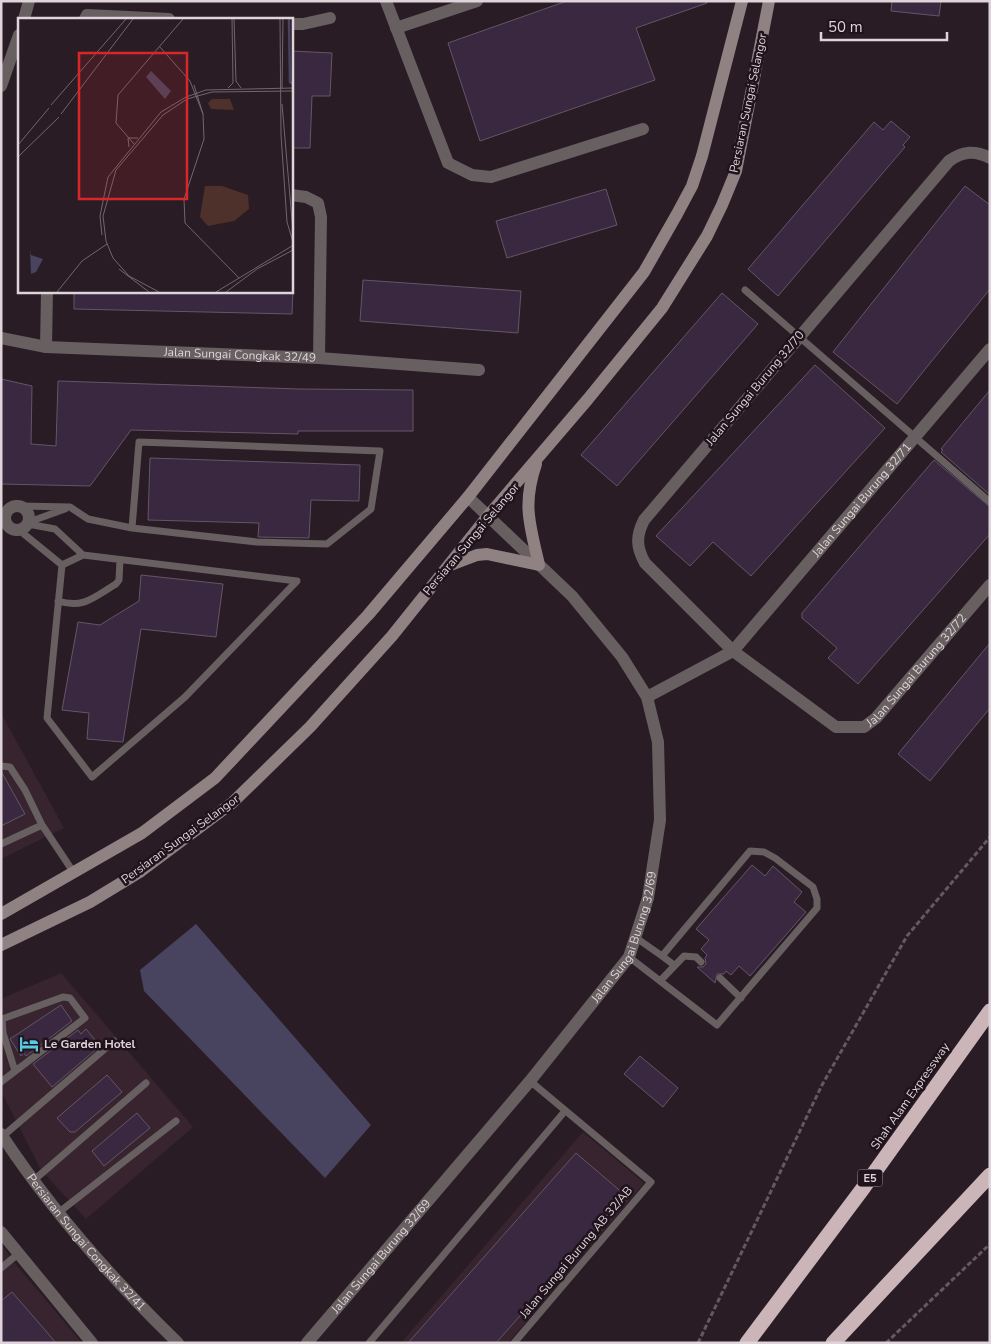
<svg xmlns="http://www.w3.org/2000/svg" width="991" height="1344" font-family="'Nunito Sans',sans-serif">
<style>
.built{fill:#37242f}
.water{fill:#48435f}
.building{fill:#3a2840;stroke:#625766}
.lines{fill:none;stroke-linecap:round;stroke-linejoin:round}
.path{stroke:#655960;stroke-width:3;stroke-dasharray:5 2.5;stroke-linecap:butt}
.service{stroke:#685f60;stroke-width:7}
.minor{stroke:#685f60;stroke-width:12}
.tertiary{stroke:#685f60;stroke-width:12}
.secondary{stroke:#908183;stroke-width:12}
.motorway{stroke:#cbb5b8;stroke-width:15}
.labels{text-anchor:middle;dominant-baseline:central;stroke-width:5;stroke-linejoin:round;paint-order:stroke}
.shield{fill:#20131b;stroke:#a59aa0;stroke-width:1}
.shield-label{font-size:11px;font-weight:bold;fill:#ded4d9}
.street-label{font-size:12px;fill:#ded4d9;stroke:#20131b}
.poi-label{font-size:12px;font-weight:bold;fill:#ded4d9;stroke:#20131b;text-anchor:start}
.inset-river{fill:none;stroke:#48435f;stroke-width:2.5}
.inset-road{fill:none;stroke:#72666d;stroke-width:1}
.view{fill:#d62828;fill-opacity:0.15;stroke:#d62828;stroke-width:2.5}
.inset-edge{fill:none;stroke:#ded4d9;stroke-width:2.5}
</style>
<rect width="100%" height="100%" fill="#2a1c25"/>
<path class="built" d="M 1,713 L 64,828 L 1,859 Z
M 61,973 L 193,1127 L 86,1219 L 41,1170 L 1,1091 L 1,999 Z
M 583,1132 L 644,1183 L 508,1343 L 401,1343 Z
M 1,1244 L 18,1267 L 82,1343 L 1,1343 Z"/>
<path class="water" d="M 196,924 L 371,1125 L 325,1178 L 144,991 L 140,970 Z"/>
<path class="building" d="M 567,1 L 706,1 L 707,3 L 636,28 L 655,80 L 480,141 L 448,43 Z
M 892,1 L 941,1 L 939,16 L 891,11 Z
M 291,51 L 332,53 L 330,96 L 312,96 L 310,148 L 291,148 Z
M 891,121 L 910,137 L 903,145 L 905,147 L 778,296 L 748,269 L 874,122 L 883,130 Z
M 965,186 L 990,205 L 990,289 L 897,404 L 833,352 Z
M 606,189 L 617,225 L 507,258 L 496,221 Z
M 363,280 L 521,291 L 518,333 L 360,321 Z
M 74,291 L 293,291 L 292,314 L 74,309 Z
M 722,293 L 758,324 L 617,486 L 581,455 Z
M 815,365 L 885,428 L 751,576 L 713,542 L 690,566 L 656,536 Z
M 1,379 L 32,386 L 31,444 L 56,446 L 58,381 L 299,389 L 413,390 L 413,431 L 298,431 L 298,434 L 131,430 L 90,486 L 1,484 Z
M 990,390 L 990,495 L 941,452 L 943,450 L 941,449 Z
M 150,458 L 360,465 L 359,501 L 311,500 L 309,538 L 258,537 L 259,523 L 148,520 Z
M 934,460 L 990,507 L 990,534 L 858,684 L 828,658 L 837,648 L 802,618 L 802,613 Z
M 141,575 L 223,584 L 216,637 L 141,629 L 123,742 L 87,739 L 89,713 L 62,710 L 78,622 L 100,625 L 139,601 Z
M 990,643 L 990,708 L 930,781 L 898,754 Z
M 1,771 L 25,814 L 1,826 Z
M 752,865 L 765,876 L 773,866 L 802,892 L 794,902 L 806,912 L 750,976 L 739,966 L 731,975 L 726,971 L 724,974 L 717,974 L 715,983 L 697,967 L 703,967 L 706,964 L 705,958 L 707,955 L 701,949 L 709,940 L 696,929 Z
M 61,1005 L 72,1021 L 26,1056 L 24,1053 L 21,1056 L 10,1039 Z
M 86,1029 L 100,1046 L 52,1087 L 33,1064 L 78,1030 L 81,1034 Z
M 640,1056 L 678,1088 L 663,1107 L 624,1074 Z
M 107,1075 L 122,1092 L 75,1132 L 70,1132 L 57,1118 Z
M 137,1113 L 150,1128 L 104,1166 L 92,1151 Z
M 576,1153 L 625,1195 L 526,1309 L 496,1343 L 408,1343 Z
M 12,1292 L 45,1330 L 56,1343 L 1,1343 L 1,1301 Z"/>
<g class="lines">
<path class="path" d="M 698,1343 L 822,1085 L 907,936 L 990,837
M 886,1343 L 990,1244"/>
<path class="service" d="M 745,290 L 990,502
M 21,506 L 70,507 L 88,519 L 132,528 L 257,542 L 327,544 L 371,509 L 380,451 L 139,442 L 132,528
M 29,522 L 65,509
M 28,524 L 55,529 L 83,555
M 19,530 L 62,565
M 83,555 L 297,581 L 185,697 L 92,777 L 47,718 L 62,565 Z
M 58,601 C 84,609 94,597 116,584 L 119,580 L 120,560
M 1,766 L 10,767 L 25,790 L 42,825
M 1,844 L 42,825 L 74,873
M 662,956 L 674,965
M 629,957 L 717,1025 L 817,908 L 817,899 L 813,887 L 775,858 L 764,852 L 750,851 L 662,956 L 635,937
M 720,978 L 741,998
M 661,980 L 684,956 L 696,957 L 701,962
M 1,1082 L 85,1018 L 70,998 L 63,997 L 2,1019 L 3,1033 L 15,1071
M 3,1136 L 114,1041
M 34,1180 L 146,1083
M 58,1213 L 176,1121
M 1,1268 L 18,1254
M 369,1343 L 565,1111
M 514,1343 L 651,1182 L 530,1081"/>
<g class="minor">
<path d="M 386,1 L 448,163 L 472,175 L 491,177 L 643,129"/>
<path d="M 85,19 L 87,15 L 169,19"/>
<path d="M 291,24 L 303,24 L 330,18"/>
<path d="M 396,28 L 477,1"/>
<path id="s1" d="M 990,158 C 975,150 963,151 949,161 L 644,520 C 636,536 636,547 645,563 L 733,651 L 836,727 L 864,727 L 876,718 L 990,585"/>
<path d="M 291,195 L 306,197 L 318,203 L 321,217 L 319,358"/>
<path id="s2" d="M 1,338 L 46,347 L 319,358 L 479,370"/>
<path d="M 46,347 L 47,291"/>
<circle cx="17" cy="518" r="12"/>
<path id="s3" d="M 647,697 L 733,651 L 990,349"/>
<path d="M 1,1232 L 92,1343"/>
</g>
<g class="tertiary">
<path d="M 24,19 L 29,1"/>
<path d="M 1,86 L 19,35"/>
<path id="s4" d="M 1,1134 C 51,1210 113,1280 178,1343"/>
<path id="s5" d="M 307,1343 L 530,1081 L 629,957 L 648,898 L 660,820 L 658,742 L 647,697 L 622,657 L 572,596 L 468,497"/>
</g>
<path class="secondary" d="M 448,566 L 477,555 L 487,554 L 539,565 C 530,525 522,505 536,464
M 1,914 L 142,833 L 215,778 L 368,615 L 468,497 L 644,272 L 677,214 L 692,186 L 702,156 L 742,1
M 1,945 L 90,902 L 141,871 L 232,803 L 310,727 L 392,636 L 488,516 L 588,399 L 662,308 L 707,236 L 722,205 L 736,171 L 769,1"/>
<path class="motorway" d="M 747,1343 L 864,1187 L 990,1011
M 833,1343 L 990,1175"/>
</g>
<defs>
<g id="hotel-bare" transform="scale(1.5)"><path d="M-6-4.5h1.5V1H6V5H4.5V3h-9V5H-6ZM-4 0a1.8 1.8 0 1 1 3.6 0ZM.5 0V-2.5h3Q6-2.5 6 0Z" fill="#57c9e2" stroke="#20131b" stroke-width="2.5" paint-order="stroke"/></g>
</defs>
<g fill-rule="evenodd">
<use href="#hotel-bare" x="29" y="1044"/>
</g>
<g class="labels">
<rect class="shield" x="857.5" y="1169.5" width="25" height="17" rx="4"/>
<g class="shield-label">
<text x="870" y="1178">E5</text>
</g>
<g class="street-label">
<text transform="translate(748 103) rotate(-78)">Persiaran Sungai Selangor</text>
<text stroke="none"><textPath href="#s2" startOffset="240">Jalan Sungai Congkak 32/49</textPath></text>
<text transform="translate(755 388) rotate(-50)">Jalan Sungai Burung 32/70</text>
<text stroke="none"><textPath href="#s3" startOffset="296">Jalan Sungai Burung 32/71</textPath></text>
<text transform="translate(471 539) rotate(-50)">Persiaran Sungai Selangor</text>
<text stroke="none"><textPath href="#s1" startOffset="918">Jalan Sungai Burung 32/72</textPath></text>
<text transform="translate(180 839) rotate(-36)">Persiaran Sungai Selangor</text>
<text stroke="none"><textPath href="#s5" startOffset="519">Jalan Sungai Burung 32/69</textPath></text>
<text transform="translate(910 1096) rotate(-55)">Shah Alam Expressway</text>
<text stroke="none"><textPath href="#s4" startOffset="138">Persiaran Sungai Congkak 32/41</textPath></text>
<text transform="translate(576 1252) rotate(-50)">Jalan Sungai Burung AB 32/AB</text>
<text stroke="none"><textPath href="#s5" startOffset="114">Jalan Sungai Burung 32/69</textPath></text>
</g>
<g class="poi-label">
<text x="44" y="1044">Le Garden Hotel</text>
</g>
</g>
<g transform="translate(18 18)">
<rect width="275" height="275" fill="#2a1c25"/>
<path d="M 194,81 L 212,81 L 216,92 L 193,91 L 190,85 ZM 187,168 L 204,168 L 230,177 L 231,191 L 216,203 L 190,208 L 182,199 Z" fill="#4e312a"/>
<path d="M 133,53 L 153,73 L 147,81 L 128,59 ZM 12,232 L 13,237 L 25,241 L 18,254 L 13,256 Z" fill="#48435f"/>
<path class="inset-river" d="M 271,1 L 272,64 L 275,66"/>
<path class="inset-road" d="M 216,1 L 218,63 L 223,70M 262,1 L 263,117 L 269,204 L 275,224M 141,28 L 172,63M 172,63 L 185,96 L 186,121 L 166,181 L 167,205 L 221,260M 176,67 L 185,96M 210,70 L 215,65 L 214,1M 264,71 L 265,1M 264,86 L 275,214M 33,87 L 108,1M 43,96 L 115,1M 116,126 L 98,105 L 100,77 L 165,1M 0,127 L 31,90M 111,129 L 110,120 L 120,120M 0,139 L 41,99M 84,217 L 82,198 L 90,159 L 143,94 L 168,79 L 188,72 L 275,70M 101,251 L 131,274M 39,274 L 64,243 L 89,226M 141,274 L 111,258 L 95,240 L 88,223 L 85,198 L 98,152 L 145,97 L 169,81 L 194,74 L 275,73M 198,274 L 274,228M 208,274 L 239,251 L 275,232"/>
<path class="view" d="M 61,35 L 169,35 L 169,181 L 61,181 Z"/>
<rect width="275" height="275" class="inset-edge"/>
</g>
<rect width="991" height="1344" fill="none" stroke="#ded4d9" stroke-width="5"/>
<path d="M821 32v8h126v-8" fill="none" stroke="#ded4d9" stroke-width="2.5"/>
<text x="828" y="32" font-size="15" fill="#ded4d9" stroke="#20131b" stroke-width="4" paint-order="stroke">50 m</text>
</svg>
